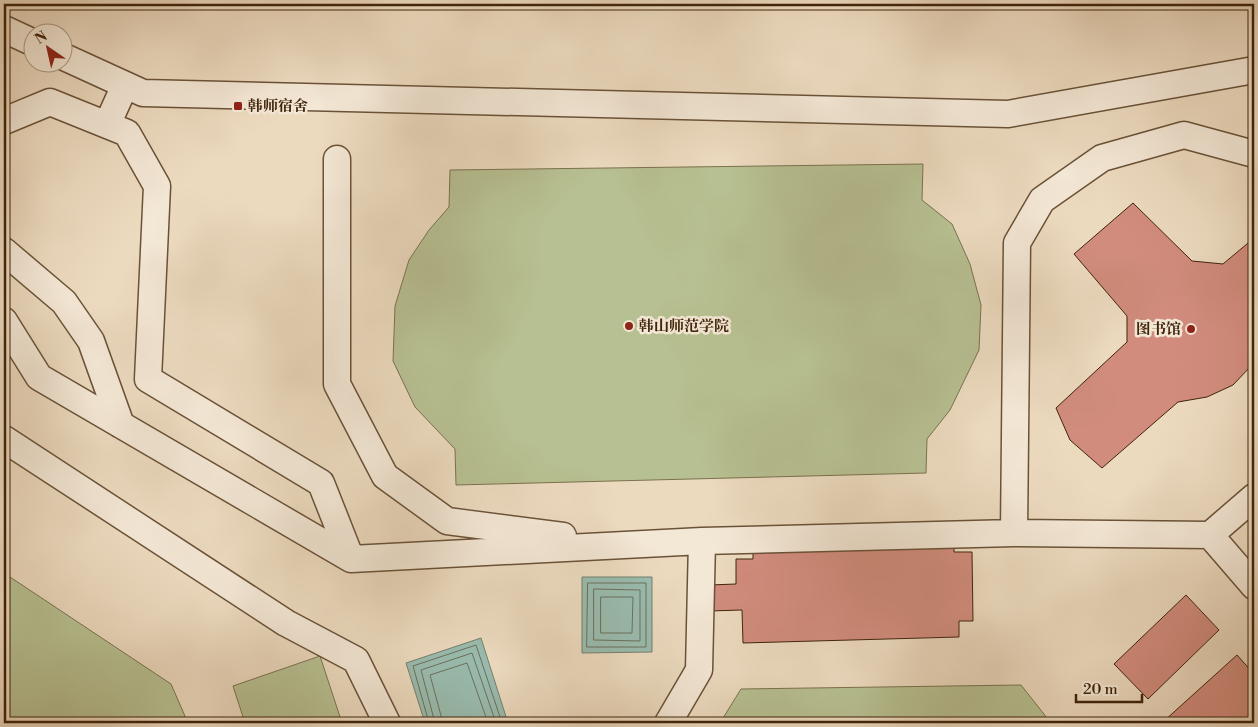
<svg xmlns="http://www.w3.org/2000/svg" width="1258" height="727" font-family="'Libre Bodoni','Noto Serif SC',serif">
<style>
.green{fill:#b7c092;stroke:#7b724e}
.water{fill:#99bbae;stroke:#757f6d}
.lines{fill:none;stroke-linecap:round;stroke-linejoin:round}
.shore{stroke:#6c705c;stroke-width:1}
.building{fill:#d18c7d;stroke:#3f240b}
.minor-casing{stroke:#6a5238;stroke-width:29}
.minor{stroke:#f3e7d5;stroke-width:26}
.poi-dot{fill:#8f2418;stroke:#f3e7d5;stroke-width:2}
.labels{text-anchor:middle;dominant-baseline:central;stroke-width:5;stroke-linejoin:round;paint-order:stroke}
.poi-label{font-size:15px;font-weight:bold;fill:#3f240b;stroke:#f3e7d5;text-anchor:start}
</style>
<rect width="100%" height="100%" fill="#ecdabf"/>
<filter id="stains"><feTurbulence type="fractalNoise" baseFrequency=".004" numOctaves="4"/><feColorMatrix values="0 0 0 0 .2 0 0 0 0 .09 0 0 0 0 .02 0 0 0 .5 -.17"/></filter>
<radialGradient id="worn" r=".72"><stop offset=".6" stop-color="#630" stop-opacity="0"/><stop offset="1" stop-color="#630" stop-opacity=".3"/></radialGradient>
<path class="green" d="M 923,164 L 922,200 L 952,224 L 970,264 L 981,305 L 979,350 L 950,410 L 927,439 L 926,473 L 456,485 L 455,449 L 415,407 L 393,361 L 395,306 L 409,260 L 429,230 L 449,207 L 450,170 Z
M 4,573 L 171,684 L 188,723 L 4,723 Z
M 320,656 L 342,723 L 245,723 L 233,686 Z
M 1021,685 L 1051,723 L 720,723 L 741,689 Z"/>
<path class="water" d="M 582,577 L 652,577 L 652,652 L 582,653 Z
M 481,638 L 508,723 L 425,723 L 406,663 Z"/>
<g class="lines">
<path class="shore" d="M 588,583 L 646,583 L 646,647 L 587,647 Z
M 594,589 L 640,590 L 640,641 L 594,640 Z
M 601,597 L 633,597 L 632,633 L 601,633 Z
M 429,723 L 413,666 L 476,645 L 502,723
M 435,723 L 421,670 L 472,653 L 496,723
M 443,723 L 430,675 L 467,663 L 488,723"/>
</g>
<path class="building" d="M 1133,203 L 1192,261 L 1223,264 L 1254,238 L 1254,351 L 1251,366 L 1233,385 L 1207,397 L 1178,402 L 1102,468 L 1070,440 L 1056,408 L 1127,342 L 1127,316 L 1074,254 Z
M 954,544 L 954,552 L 972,552 L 973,621 L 959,621 L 959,637 L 743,643 L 742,610 L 709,611 L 709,585 L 736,584 L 736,559 L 753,559 L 753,550 Z
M 1186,595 L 1219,630 L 1148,699 L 1114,664 Z
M 1237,655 L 1254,674 L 1254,723 L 1166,723 L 1164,721 Z"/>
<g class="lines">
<g class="minor-casing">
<path id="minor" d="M 4,29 L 32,42
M 62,56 L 143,93 L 1008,114 L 1254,70
M 4,121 L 50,102 L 127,133 L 157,186 L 148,379 L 321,483 L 351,559
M 107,125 L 125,85
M 337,159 L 337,384 L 385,476 L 447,521 L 563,536
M 4,251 L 64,302 L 91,341 L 121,425
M 4,321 L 39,377 L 351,559 L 702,541 L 1014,533 L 1210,535 L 1254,497
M 4,439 L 286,623 L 356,660 L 387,723
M 1014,533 L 1017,243 L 1042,200 L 1102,158 L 1184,135 L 1254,154
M 1210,535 L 1254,586
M 668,723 L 699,670 L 702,541"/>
</g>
<use href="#minor" class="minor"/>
</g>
<g class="poi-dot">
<rect x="233" y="101" width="10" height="10" rx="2.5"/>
<circle cx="629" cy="326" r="5"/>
<circle cx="1191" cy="329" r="5"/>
</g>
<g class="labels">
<g class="poi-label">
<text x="248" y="106">韩师宿舍</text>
<text x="639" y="326">韩山师范学院</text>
<text x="1181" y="329" text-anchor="end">图书馆</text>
</g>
</g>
<rect width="1258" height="727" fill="none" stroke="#ecdabf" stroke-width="20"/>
<rect x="5" y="5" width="1248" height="717" fill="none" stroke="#3f240b" stroke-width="2.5"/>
<rect x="10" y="10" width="1238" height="707" fill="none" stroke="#3f240b"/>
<g transform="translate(48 48) rotate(326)"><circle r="24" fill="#f3e7d5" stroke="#ab9984"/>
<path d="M0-4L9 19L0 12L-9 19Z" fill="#8f2418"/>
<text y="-8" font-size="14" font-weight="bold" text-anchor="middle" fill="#3f240b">N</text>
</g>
<path d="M1076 694v8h66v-8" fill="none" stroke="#3f240b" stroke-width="2.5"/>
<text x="1083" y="694" font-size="15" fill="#3f240b" stroke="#f3e7d5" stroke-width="4" paint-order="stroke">20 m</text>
<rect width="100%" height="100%" filter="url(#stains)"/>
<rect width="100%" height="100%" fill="url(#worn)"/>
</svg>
